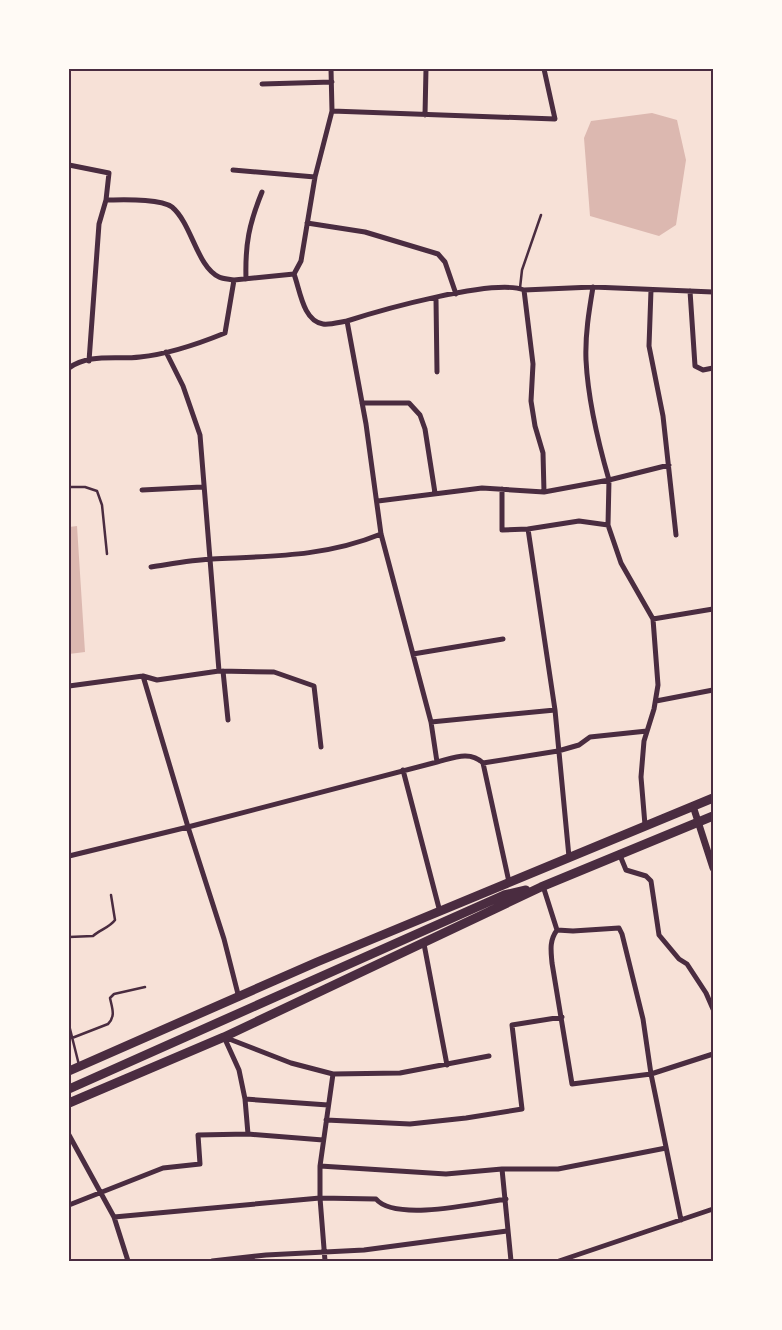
<svg xmlns="http://www.w3.org/2000/svg" width="782" height="1330" font-family="Jost,sans-serif">
<style>
.water{fill:#dcb8b0}
.lines{fill:none;stroke-linecap:round;stroke-linejoin:round}
.service{stroke:#4a2c40;stroke-width:2.5}
.minor{stroke:#4a2c40;stroke-width:5}
.tertiary{stroke:#4a2c40;stroke-width:7}
.primary{stroke:#4a2c40;stroke-width:9}
.neatline{fill:none;stroke:#4a2c40;stroke-width:2}
</style>
<rect width="100%" height="100%" fill="#f7e1d7"/>
<path class="water" d="M 652,113 L 677,120 L 686,160 L 676,225 L 659,236 L 590,216 L 584,138 L 591,121 Z
M 77,526 L 85,652 L 69,654 L 69,527 Z"/>
<g class="lines">
<path class="service" d="M 520,288 L 522,270 L 541,215
M 69,487 L 85,487 L 97,491 L 102,505 L 107,554
M 69,937 L 93,936 C 100,930 110,927 115,920 L 111,895
M 69,1025 L 79,1065
M 72,1038 L 108,1024 C 116,1016 112,1008 110,998 L 114,994 L 145,987"/>
<path class="minor" d="M 331,69 L 332,111 L 315,177 L 301,261 L 294,274 C 300,290 303,321 323,324 C 330,325 340,322 347,321 L 366,424 L 381,534 L 431,722 L 437,762 C 453,758 470,750 483,763 L 509,882
M 262,84 L 332,82
M 332,111 L 555,119 L 544,69
M 425,115 L 426,69
M 69,165 L 109,173 L 106,200 L 99,224 L 89,361
M 233,170 L 315,177
M 106,200 C 121,200 160,198 172,207 C 192,224 197,267 219,277 C 223,279 229,279 234,280
M 307,223 L 365,232 L 438,254 L 445,262 L 456,294
M 246,279 C 245,244 249,224 262,192
M 524,290 L 533,364 L 531,401 L 535,426 L 543,453 L 544,492
M 651,290 L 649,346 L 663,416 L 676,535
M 690,291 L 695,366 L 703,370 L 713,368
M 436,299 L 437,372
M 347,321 C 381,310 494,278 524,290 L 593,287 L 713,292
M 69,368 C 89,353 117,360 140,357 C 170,354 198,344 225,333 L 234,280 L 294,274
M 362,403 L 409,403 L 420,415 L 425,429 L 435,493
M 502,489 L 502,530 L 528,529
M 142,490 L 202,487
M 378,501 L 482,488 L 544,492 L 609,480 C 598,442 588,400 586,360 C 585,335 589,311 593,287
M 151,567 C 171,564 191,560 212,559 C 271,556 325,557 381,534
M 653,619 L 713,609
M 413,654 L 503,639
M 219,671 L 274,672 L 314,686 L 321,747
M 223,671 L 228,720
M 69,686 L 143,676 L 157,680 L 219,671 L 200,435 L 183,386 L 166,352
M 656,701 L 713,690
M 431,722 L 555,710
M 483,763 L 558,751 L 579,745 L 590,737 L 647,731
M 403,770 L 440,912
M 645,825 L 641,777 L 644,741 L 654,709 L 658,685 L 653,619 L 621,563 L 608,525 L 609,480 L 669,465
M 619,853 L 626,870 L 646,876 L 651,881 L 659,935 L 679,959 L 687,964 L 706,993 L 713,1009
M 69,856 L 188,827 L 143,676
M 569,857 L 555,710 L 528,529 L 579,521 L 608,525
M 543,886 L 557,930 L 573,931 L 619,928 L 622,934 L 643,1019 L 651,1074 L 681,1220
M 557,930 C 549,941 551,951 552,963 L 572,1084 L 651,1074 L 713,1054
M 424,944 L 447,1065
M 239,998 L 224,939 L 188,827 L 437,762
M 224,1037 L 291,1063 L 333,1074 L 320,1166 L 320,1198 L 325,1261
M 224,1037 L 239,1070 L 245,1099 L 248,1134
M 333,1074 L 400,1073 L 489,1056
M 245,1099 L 328,1105
M 326,1120 L 410,1124 L 466,1118 L 522,1109 L 512,1025 L 562,1017
M 69,1135 L 114,1217 L 128,1261
M 320,1166 L 446,1174 L 502,1169 L 511,1261
M 502,1169 L 558,1169 L 666,1148
M 69,1205 L 163,1168 L 200,1164 L 198,1135 L 248,1134 L 323,1140
M 114,1217 L 320,1198 L 376,1199 C 395,1222 478,1203 506,1199
M 212,1261 L 266,1255 L 364,1250 L 507,1231
M 559,1261 L 713,1209"/>
<path class="tertiary" d="M 693,806 L 713,868"/>
<path class="primary" d="M 69,1071 L 317,962 L 713,798
M 69,1089 L 504,895 L 526,890
M 69,1103 L 224,1037 L 541,887 L 713,816"/>
</g>
<rect width="782" height="1330" fill="none" stroke="#fffaf5" stroke-width="140"/>
<rect x="70" y="70" width="642" height="1190" class="neatline"/>
</svg>
